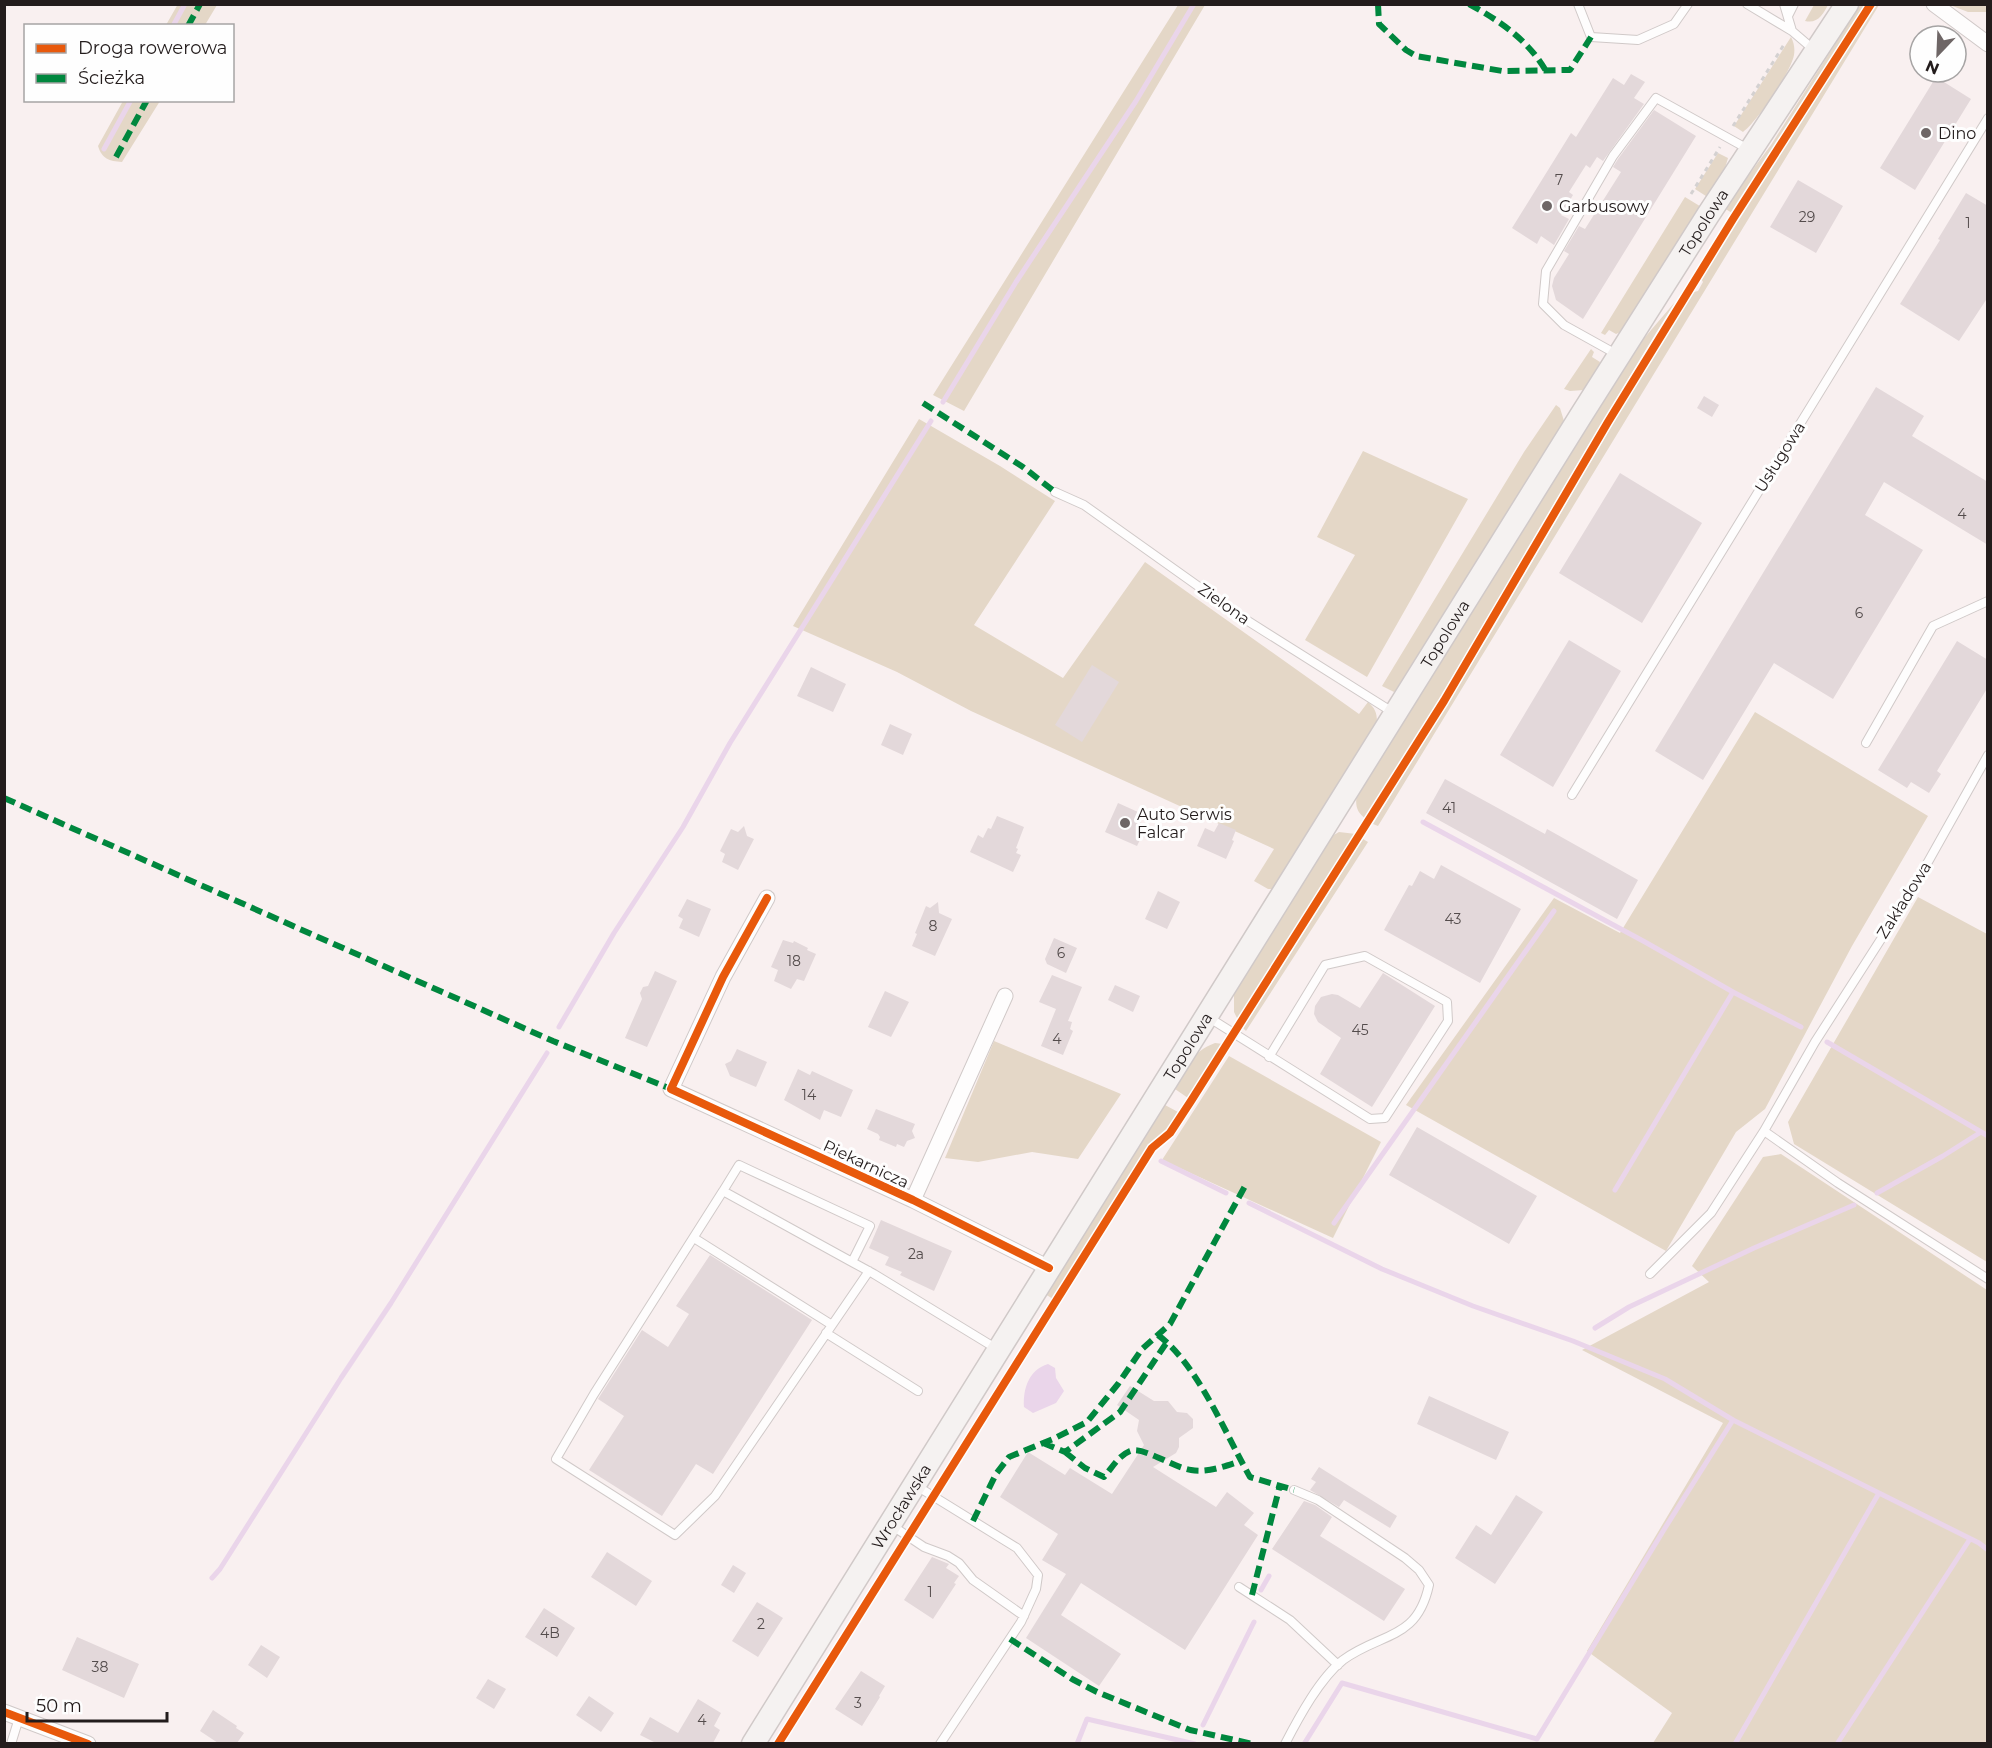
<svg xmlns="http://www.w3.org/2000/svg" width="1992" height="1748" font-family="Montserrat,sans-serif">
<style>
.green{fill:#e4d7c7}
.water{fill:#ead5ea}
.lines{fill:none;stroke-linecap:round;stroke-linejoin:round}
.stream{stroke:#ead5ea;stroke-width:5}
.building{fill:#e3d8da}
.service-casing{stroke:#d0c9c8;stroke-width:10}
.minor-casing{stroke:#d0c9c8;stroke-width:17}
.secondary-casing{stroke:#d0c9c8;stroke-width:25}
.path{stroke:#d4d1d1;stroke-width:3;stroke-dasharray:4.5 4.5;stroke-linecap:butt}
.service{stroke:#fefdfd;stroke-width:8}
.minor{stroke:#fefdfd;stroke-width:15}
.secondary{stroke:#f5f2f1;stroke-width:22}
.quiet{stroke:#00873e;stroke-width:6;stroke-dasharray:12 6;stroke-linecap:butt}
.cycleway-casing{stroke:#fefefe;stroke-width:11}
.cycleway{stroke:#e8590c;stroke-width:8}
.poi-dot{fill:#6e6666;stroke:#fefefe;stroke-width:2}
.labels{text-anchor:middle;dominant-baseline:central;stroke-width:6;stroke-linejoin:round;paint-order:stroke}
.number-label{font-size:14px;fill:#544c4c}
.poi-label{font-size:16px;fill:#231c1c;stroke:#fefefe;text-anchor:start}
.street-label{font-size:16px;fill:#231c1c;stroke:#fefefe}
</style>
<rect width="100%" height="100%" fill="#f9f0f0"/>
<path class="green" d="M 178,4 L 217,4 L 217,5 L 205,25 L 166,25 Z
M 1178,5 L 1205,5 L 964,411 L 933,395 Z
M 1814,5 L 1828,5 C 1823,14 1818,24 1805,21 Z
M 1860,5 L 1866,5 L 1732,213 L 1724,208 L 1771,145 Z
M 1876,5 L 1879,5 L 1378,826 L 1373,824 L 1489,636 L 1671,324 L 1690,293 L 1698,291 L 1703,282 L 1700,277 Z
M 1950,5 L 1987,5 L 1987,12 L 1968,12 Z
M 1791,37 C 1794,43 1795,48 1794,55 C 1791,72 1757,122 1743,132 L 1734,126 Z
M 123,101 L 160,101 L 122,162 C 109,161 102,159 98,146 Z
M 1718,153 L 1728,158 L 1723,175 L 1709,198 L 1695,189 Z
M 1685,197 L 1703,208 L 1623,331 L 1616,334 L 1609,330 L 1605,335 L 1601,333 Z
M 1675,302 C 1569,473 1472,649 1366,819 C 1356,812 1355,805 1357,793 L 1634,350 Z
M 1591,349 L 1594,352 L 1592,357 L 1600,362 L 1595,377 L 1584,390 L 1570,391 L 1564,389 Z
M 1556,405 L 1560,408 L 1564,421 L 1407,680 L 1394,692 L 1382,686 L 1524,452 Z
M 919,419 L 1000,466 L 1055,501 L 974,625 L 1063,678 L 1145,562 L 1359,714 L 1368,702 C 1375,708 1377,713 1377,722 L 1273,889 L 1268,889 L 1254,881 L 1274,849 L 971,711 L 897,672 L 793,626 Z
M 1363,451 L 1468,499 L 1367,677 L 1305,640 L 1355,555 L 1317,537 Z
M 1755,712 L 1928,816 L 1852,946 L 1765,1109 L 1736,1132 L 1666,1251 L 1406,1105 L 1554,898 L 1620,933 Z
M 1339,832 L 1356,834 L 1238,1020 L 1234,1012 L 1234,989 L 1332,836 Z
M 1363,839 L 1368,842 L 1246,1031 L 1243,1028 Z
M 1918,897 L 1987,934 L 1987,1262 L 1794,1144 L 1788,1122 Z
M 994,1041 L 1121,1094 L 1078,1159 L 1032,1152 L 978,1162 L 945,1158 Z
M 1215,1043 L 1223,1044 L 1188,1098 L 1175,1089 L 1174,1086 C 1186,1066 1192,1052 1215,1043 Z
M 1229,1056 L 1381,1142 L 1333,1238 L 1162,1160 Z
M 1165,1105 L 1178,1112 L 1167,1129 L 1147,1150 L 1053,1299 L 1045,1294 L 1162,1106 Z
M 1781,1154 L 1987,1290 L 1987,1743 L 1653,1743 L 1672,1713 L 1587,1651 L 1723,1423 L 1582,1350 L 1709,1282 L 1692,1266 L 1763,1157 Z"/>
<path class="water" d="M 1048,1364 L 1055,1368 L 1056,1378 L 1064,1391 L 1056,1403 L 1033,1413 L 1024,1407 C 1023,1388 1029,1370 1048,1364 Z"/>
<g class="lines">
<path class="stream" d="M 173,26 L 185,4
M 104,149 L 131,100
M 943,402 L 1016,282 L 1136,101 L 1194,4
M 1423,822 L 1645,942 L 1733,992 L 1801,1027
M 559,1027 L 614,933 L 683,827 L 730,743 L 931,421
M 1827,1042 L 1988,1136
M 1161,1161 L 1226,1193
M 1615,1190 L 1733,992
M 1877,1193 L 1943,1156 L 1981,1132
M 1249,1203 L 1382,1269 L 1473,1306 L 1573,1341 L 1665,1379 L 1733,1420
M 1334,1223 L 1554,911
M 1595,1328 L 1629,1307 L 1754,1248 L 1854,1205
M 212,1578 L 220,1569 L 341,1378 L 391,1303 L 547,1053
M 1261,1590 L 1269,1576
M 1203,1725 L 1254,1622
M 1077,1744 L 1087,1719 L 1195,1744
M 1304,1744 L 1342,1683 L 1537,1739 L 1665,1528 L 1733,1420 L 1979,1543 L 1988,1550
M 1735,1744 L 1879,1493
M 1837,1744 L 1970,1539"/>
</g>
<path class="building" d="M 1631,74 L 1645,82 L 1634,98 L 1644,104 L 1603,161 L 1597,157 L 1590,168 L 1586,165 L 1569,192 L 1573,195 L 1561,215 L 1569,219 L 1554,245 L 1541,236 L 1537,244 L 1512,228 L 1571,133 L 1576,137 L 1613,78 L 1624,85 Z
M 1936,77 L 1971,99 L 1915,190 L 1880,168 Z
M 1654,110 L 1696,136 L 1583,319 L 1556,300 L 1552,286 L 1554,278 L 1569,254 L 1564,251 L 1579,226 L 1585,229 L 1621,172 L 1613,167 L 1618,159 Z
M 1798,180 L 1843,206 L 1816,253 L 1770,227 Z
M 1966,193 L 1988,206 L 1988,297 L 1959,341 L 1900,304 L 1940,240 L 1938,239 Z
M 1876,387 L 1924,416 L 1912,436 L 1988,482 L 1988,545 L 1884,482 L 1865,515 L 1923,550 L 1833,699 L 1774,663 L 1703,780 L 1655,751 Z
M 1704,396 L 1719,405 L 1712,417 L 1697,408 Z
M 1620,473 L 1702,523 L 1642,623 L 1559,573 Z
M 1569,640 L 1621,671 L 1553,787 L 1500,755 Z
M 1957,641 L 1988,660 L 1988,687 L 1937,771 L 1941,774 L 1929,793 L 1911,782 L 1907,788 L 1878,770 Z
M 1092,665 L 1119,682 L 1082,742 L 1055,725 Z
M 811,667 L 846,684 L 833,712 L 797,696 Z
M 890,724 L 912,734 L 903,755 L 881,745 Z
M 1445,779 L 1545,834 L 1547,829 L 1638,880 L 1617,919 L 1426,813 Z
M 1118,803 L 1138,812 L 1134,820 L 1147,825 L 1137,846 L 1105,832 Z
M 997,816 L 1024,827 L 1016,848 L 1018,849 L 1016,853 L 1021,855 L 1013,872 L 970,852 L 978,835 L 983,838 L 988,828 L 991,829 Z
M 1219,823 L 1236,830 L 1232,840 L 1234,841 L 1226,859 L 1197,846 L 1205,828 L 1214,832 Z
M 744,826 L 747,836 L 754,839 L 738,870 L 722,862 L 725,854 L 720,851 L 731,829 L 738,832 Z
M 1441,865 L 1521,909 L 1480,983 L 1384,930 L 1409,885 L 1412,886 L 1420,871 L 1434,879 Z
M 1158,891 L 1180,902 L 1167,929 L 1145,919 Z
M 687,899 L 711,909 L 699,937 L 679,928 L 683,919 L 678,916 Z
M 938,902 L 939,913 L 952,919 L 935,956 L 912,946 L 917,934 L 915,933 L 926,906 L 930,908 Z
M 1054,938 L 1077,948 L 1066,973 L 1047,964 L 1045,959 Z
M 783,940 L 793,943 L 794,941 L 808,948 L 807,950 L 816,954 L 804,981 L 797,979 L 791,989 L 774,981 L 778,970 L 771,967 Z
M 655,971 L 677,981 L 647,1047 L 625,1038 L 642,999 L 640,993 L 643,987 L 648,986 Z
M 1383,973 L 1435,1006 L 1372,1107 L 1320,1074 L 1341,1038 L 1318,1022 L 1314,1014 L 1315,1006 L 1321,997 L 1332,994 L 1338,995 L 1360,1008 Z
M 1052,975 L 1082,987 L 1068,1021 L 1072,1022 L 1070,1029 L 1073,1031 L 1063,1055 L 1041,1046 L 1056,1009 L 1039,1002 Z
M 1115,985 L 1140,996 L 1133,1012 L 1108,1000 Z
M 885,991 L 909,1002 L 891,1037 L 868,1027 Z
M 737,1049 L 767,1062 L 756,1087 L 730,1076 L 725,1064 L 731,1061 Z
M 798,1069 L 810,1075 L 812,1071 L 853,1090 L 841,1117 L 824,1110 L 820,1120 L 784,1100 Z
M 876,1109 L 915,1124 L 912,1131 L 915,1138 L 907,1141 L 904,1147 L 897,1144 L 896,1147 L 879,1140 L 880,1137 L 878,1134 L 867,1129 Z
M 1417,1127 L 1537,1196 L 1509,1244 L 1389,1175 Z
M 881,1220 L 952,1251 L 934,1291 L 900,1275 L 902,1272 L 885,1265 L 889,1257 L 869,1248 Z
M 710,1255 L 812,1320 L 713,1474 L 696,1464 L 662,1516 L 589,1470 L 624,1416 L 598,1399 L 642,1330 L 668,1347 L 689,1314 L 676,1306 Z
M 1130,1386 L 1154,1401 L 1168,1401 L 1177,1412 L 1187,1413 L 1193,1419 L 1193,1428 L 1179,1438 L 1179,1447 L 1176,1453 L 1153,1467 L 1216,1507 L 1227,1492 L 1254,1513 L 1244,1525 L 1258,1535 L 1185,1650 L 1081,1583 L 1061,1615 L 1121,1654 L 1099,1686 L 1026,1638 L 1066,1574 L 1042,1560 L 1058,1534 L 1000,1497 L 1028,1452 L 1065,1475 L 1070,1468 L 1112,1494 L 1144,1445 L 1137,1431 L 1139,1420 L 1117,1405 Z
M 1429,1396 L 1509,1432 L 1496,1460 L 1417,1424 Z
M 1319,1467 L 1397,1516 L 1390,1528 L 1344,1500 L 1339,1507 L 1310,1490 L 1316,1482 L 1311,1479 Z
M 1516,1495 L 1543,1512 L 1495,1584 L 1455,1558 L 1476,1525 L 1491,1535 Z
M 1304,1501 L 1315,1505 L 1332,1517 L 1320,1536 L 1405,1589 L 1384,1621 L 1272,1549 Z
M 607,1552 L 652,1581 L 636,1606 L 591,1577 Z
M 932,1557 L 949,1564 L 946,1568 L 959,1576 L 954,1583 L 956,1584 L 933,1619 L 904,1600 Z
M 733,1565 L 746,1573 L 734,1593 L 721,1585 Z
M 757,1602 L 783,1618 L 758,1657 L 732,1641 Z
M 544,1608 L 575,1628 L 557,1657 L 525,1637 Z
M 77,1637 L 139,1664 L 124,1698 L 62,1670 Z
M 261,1645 L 280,1657 L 267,1678 L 248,1665 Z
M 861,1671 L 885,1686 L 879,1696 L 880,1697 L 862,1726 L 835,1709 Z
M 488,1679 L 506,1689 L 494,1709 L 476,1698 Z
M 589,1696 L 614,1713 L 601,1732 L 576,1715 Z
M 698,1699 L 721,1713 L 714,1726 L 720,1730 L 713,1743 L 656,1743 L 640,1735 L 650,1717 L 678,1733 Z
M 213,1710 L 237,1726 L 236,1728 L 244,1733 L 237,1743 L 218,1743 L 200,1731 Z"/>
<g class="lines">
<g class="service-casing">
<path id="service" d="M 1578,4 L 1591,37 L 1638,40 L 1674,24 L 1688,4
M 1747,4 L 1792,31
M 1784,4 L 1792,31 L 1813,49
M 1788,16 L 1794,4
M 1618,355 L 1564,325 L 1543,304 L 1546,271 L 1613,156 L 1656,98 L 1748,149
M 1055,492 L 1084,505 L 1240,616 L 1394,713
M 1866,743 L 1933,626 L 1988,601
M 1988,755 L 1910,894 L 1815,1042 L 1764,1131 L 1838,1183 L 1988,1279
M 1572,795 L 1988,118
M 1208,1017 L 1370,1119 L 1385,1118 L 1448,1021 L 1447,1002 L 1365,956 L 1325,965 L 1269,1057
M 723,1191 L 739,1165 L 870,1226 L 852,1262
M 694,1238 L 832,1325
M 869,1271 L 715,1496 L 675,1535 L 556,1459 L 594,1394 L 723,1191 L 852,1262 L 874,1274 L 997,1349
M 1650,1274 L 1711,1213 L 1764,1131
M 826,1333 L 918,1391
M 915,1485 L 1017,1548 L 1038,1575 L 1036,1589 L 1021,1622 L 940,1744
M 891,1525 L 924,1547 L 948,1556 L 959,1563 L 973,1580 L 1024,1616
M 1239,1587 L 1290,1620 L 1338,1665
M 11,1744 L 19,1718
M 1285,1744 C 1299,1717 1320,1678 1343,1660 C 1381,1632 1417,1641 1429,1585 L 1419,1570 L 1405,1558 L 1318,1500 L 1294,1490"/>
</g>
<g class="minor-casing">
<path id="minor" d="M 1934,4 L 1988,44
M 767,898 L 723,977 L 671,1089 L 913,1200 L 1049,1268
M 913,1200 L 1005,996
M 4,1712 L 88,1744"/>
</g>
<g class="secondary-casing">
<g id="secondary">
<path id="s1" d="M 753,1744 L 1580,417 L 1708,215 L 1847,4"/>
</g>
</g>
<path class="path" d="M 1733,126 L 1785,43
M 1691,194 L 1720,147"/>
<use href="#service" class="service"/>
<use href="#minor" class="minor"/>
<use href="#secondary" class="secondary"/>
<path class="quiet" d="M 1378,4 L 1379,24 L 1406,50 L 1416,56 L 1502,71 L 1570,70 L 1591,37
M 1469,4 C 1500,21 1528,40 1546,71
M 188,26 L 200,4
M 116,157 L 147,100
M 923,403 L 1023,467 L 1055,492
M 4,798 L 553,1041 L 671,1089
M 1158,1335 C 1198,1365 1225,1433 1250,1477 L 1294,1490
M 1043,1443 L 1065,1452 L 1120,1412 L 1167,1342
M 1065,1452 L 1085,1468 L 1104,1477 C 1112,1468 1118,1456 1130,1451 C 1143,1446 1174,1468 1191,1470 C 1208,1473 1225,1466 1241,1461
M 973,1521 L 996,1474 L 1009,1457 L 1053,1439 L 1087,1422 L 1118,1384 L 1142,1349 L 1170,1324 L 1245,1186
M 1252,1595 L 1280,1485
M 1010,1639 L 1072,1679 L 1097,1692 L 1190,1730 L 1253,1744"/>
<g class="cycleway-casing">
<path id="cycleway" d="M 767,898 L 723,977 L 671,1089 L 913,1200 L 1049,1268
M 4,1712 L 88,1744
M 778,1744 L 1152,1148 L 1170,1133 L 1191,1101 L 1444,701 L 1608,422 L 1733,219 L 1871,4"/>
</g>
<use href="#cycleway" class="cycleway"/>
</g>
<g class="poi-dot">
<circle cx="1926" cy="133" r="6"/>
<circle cx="1547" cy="206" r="6"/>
<circle cx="1125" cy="823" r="6"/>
</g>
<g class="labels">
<g class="number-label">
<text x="1559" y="180">7</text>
<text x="1807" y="217">29</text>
<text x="1968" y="223">1</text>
<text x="1962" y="514">4</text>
<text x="1859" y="613">6</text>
<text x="1449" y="808">41</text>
<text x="1453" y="919">43</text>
<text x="933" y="926">8</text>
<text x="1061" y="953">6</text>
<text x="794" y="961">18</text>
<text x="1360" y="1030">45</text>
<text x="1057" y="1039">4</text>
<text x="809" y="1095">14</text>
<text x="916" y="1254">2a</text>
<text x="930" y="1592">1</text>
<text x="761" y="1624">2</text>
<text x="550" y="1633">4B</text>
<text x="100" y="1667">38</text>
<text x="858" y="1703">3</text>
<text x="702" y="1720">4</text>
</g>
<g class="poi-label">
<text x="1938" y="133">Dino</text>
<text x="1559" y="206">Garbusowy</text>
<text x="1137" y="814">Auto Serwis<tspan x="1137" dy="18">Falcar</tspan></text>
</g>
<g class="street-label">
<text stroke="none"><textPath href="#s1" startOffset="1794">Topolowa</textPath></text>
<text transform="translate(1780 457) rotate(-58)">Usługowa</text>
<text transform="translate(1224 604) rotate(35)">Zielona</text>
<text stroke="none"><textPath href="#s1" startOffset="1308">Topolowa</textPath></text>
<text transform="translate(1904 900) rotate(-58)">Zakładowa</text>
<text stroke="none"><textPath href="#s1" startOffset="822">Topolowa</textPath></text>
<text transform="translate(866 1164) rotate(25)">Piekarnicza</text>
<text stroke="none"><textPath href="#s1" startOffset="280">Wrocławska</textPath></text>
</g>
</g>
<rect width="1992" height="1748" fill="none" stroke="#231c1c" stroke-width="12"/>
<rect x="24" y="24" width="210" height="78" fill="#fefefe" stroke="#a6a4a4" stroke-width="1.5"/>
<rect x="36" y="44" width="30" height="9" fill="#e8590c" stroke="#a6a4a4" stroke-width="1.5"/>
<text x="78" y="54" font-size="18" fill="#231c1c">Droga rowerowa</text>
<rect x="36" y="74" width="30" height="9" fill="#00873e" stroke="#a6a4a4" stroke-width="1.5"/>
<text x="78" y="84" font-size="18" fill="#231c1c">Ścieżka</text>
<g transform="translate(1938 54) rotate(203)"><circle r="28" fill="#fefefe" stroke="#a6a4a4" stroke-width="1.5"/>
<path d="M0-4.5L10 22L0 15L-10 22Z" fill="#6e6666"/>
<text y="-9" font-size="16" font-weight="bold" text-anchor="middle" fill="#231c1c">N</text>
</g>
<path d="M27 1712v9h140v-9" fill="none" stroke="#231c1c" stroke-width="3"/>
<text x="36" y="1712" font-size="18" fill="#231c1c" stroke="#fefefe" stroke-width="4.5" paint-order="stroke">50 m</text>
</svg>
